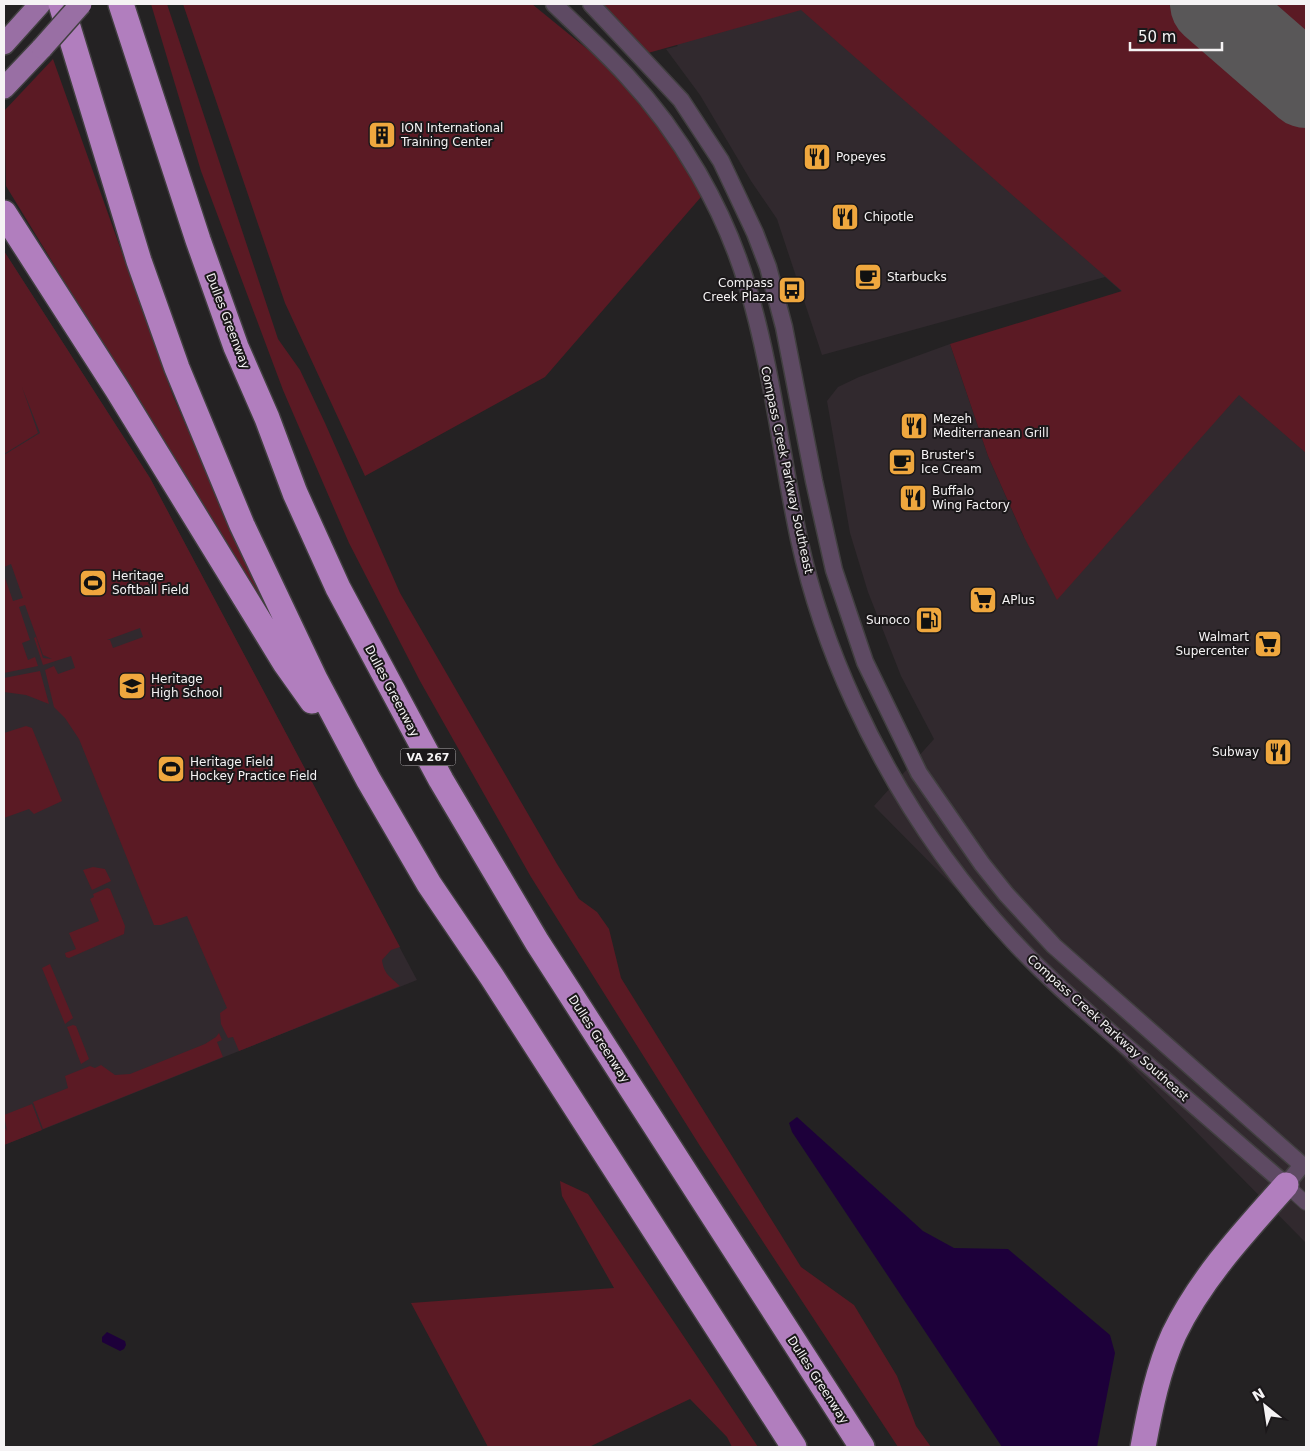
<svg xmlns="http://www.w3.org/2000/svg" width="1310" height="1451" font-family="'DejaVu Sans',sans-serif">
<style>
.built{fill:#31292e}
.green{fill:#5b1a24;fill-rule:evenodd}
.water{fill:#1d003a}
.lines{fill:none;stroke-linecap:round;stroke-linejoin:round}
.runway{stroke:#595758;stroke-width:84}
.minor-casing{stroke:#413f40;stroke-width:16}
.tertiary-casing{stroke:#413f40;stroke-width:19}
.primary-casing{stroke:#413f40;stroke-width:24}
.motorway-casing{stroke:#413f40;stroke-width:28}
.minor{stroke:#5e4a63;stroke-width:14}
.tertiary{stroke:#5e4a63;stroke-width:16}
.primary{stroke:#996fa4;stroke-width:21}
.motorway{stroke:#b17ebe;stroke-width:25}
.primary-bridge-casing{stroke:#413f40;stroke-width:24;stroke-linecap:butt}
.primary-bridge{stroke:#996fa4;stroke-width:21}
.labels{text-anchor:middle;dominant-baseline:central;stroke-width:4;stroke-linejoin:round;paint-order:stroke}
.shield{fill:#1b181a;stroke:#b4b1b3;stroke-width:1}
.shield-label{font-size:11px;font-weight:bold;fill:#f5f3f4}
.poi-label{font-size:12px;fill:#f5f3f4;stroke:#1b181a;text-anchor:start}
.street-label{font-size:12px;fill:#f5f3f4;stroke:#1b181a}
</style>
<rect width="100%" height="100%" fill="#242223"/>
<path class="built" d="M 636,4 L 1306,4 L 1306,1243 L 874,806 L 934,739 L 901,676 L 868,592 L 850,533 L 827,401 L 838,387 L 859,377 L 950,344 L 988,456 L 1024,537 L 1239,394 L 1105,277 L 822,355 L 777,219 L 751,181 L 700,95 L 666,49 L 678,46 Z
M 4,251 L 150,478 L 417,980 L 4,1145 Z"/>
<path class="green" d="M 151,4 L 167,4 L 278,339 L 300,370 L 325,423 L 400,593 L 557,864 L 579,899 L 597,912 L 609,929 L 621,978 L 801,1267 L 854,1305 L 897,1376 L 916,1426 L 931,1447 L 898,1447 L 700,1146 L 531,877 L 420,681 L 349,543 L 283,390 L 201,171 Z
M 183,4 L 532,4 L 608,66 L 657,124 L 680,157 L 701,197 L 545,377 L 365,476 L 285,303 Z
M 600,4 L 1168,4 L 1306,125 L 1306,453 L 1239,395 L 1057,600 L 1024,537 L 988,456 L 950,344 L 1122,291 L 801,10 L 648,53 Z
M 1253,4 L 1306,4 L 1306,51 Z
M 53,59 L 173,396 L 273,623 L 6,186 L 4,111 Z
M 4,251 L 150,478 L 400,947 L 391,950 L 382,960 C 384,975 391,977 400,986 L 239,1051 L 233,1037 L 228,1038 L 221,1024 L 220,1013 L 227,1008 L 187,916 L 161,925 L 154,925 L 79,739 L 65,718 L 54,707 L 45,670 L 54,666 L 58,674 L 75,668 L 71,656 L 43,665 L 34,638 L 36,637 L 43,658 L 52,659 L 43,655 L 25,605 L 19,607 L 30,640 L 22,643 L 28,660 L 35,657 L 38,666 L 4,673 L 4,575 L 13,601 L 23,598 L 11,564 L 4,567 L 4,455 L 40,433 L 22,387 L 38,433 L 4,454 ZM 140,628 L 143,637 L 113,648 L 110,640 L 107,640 Z
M 40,671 L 49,704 L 26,695 L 4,692 L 4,678 Z
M 26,726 L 32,728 L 62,801 L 34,814 L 29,809 L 4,818 L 4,733 Z
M 93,867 L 105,869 L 111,881 L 92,890 L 83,870 Z
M 107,888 L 110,889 L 125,926 L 124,934 L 69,958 L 66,957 L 65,953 L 76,949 L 69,933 L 99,921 L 90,899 L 94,897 L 93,894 Z
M 50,964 L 73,1018 L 65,1024 L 42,968 Z
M 73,1025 L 76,1026 L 89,1059 L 81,1064 L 67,1027 Z
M 219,1033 L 222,1040 L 217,1042 L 223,1057 L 43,1129 L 33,1102 L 68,1088 L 65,1076 L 90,1066 L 95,1068 L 101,1065 L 115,1075 L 130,1074 L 205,1044 L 216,1037 Z
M 32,1104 L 42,1130 L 4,1145 L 4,1126 L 7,1131 L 4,1115 Z
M 560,1181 L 588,1194 L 758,1447 L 732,1447 L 727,1437 L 690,1399 L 589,1447 L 488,1447 L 411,1303 L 614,1288 L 562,1196 Z"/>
<path class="water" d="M 797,1117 L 923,1231 L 954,1248 L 1008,1249 L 1110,1335 L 1115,1353 L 1097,1447 L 1002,1447 L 792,1132 L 789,1123 Z
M 107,1332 L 125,1341 L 126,1345 L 124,1349 L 120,1351 L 102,1342 L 102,1337 Z"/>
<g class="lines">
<path class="runway" d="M 1212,4 L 1306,86"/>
<g class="minor-casing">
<path id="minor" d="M 1286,1185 L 1306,1203"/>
</g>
<g class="tertiary-casing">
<path id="tertiary" d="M 554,4 C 578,27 603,50 626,75 C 680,133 724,208 747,285 C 772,367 781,455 799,539 C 811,594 830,650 854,702 C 894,789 947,870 1013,941 C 1050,981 1093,1017 1134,1053 C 1185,1097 1236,1141 1286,1185 L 1302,1165 L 1054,946 L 1006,894 L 982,864 L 919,773 L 865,662 L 834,570 L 814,481 L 784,327 L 768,267 L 755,233 L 721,161 L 681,100 L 591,4"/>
</g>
<g class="primary-casing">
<path id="primary" d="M 4,44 L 40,4
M 4,88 L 42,48"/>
</g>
<g class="motorway-casing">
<path id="motorway" d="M 61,4 L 139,261 L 177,368 L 242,525 L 315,679 L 368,779 L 429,884 L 492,977 L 794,1447
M 121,4 L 198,240 L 236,347 L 267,418 L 295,493 L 338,588 L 441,780 L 537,942 L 862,1447
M 4,213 L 117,389 L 285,663 L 312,701
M 1143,1447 C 1150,1409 1158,1369 1174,1334 C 1201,1278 1245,1231 1286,1185"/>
</g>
<use href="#minor" class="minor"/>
<use href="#tertiary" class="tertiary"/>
<use href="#primary" class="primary"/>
<use href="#motorway" class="motorway"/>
<g class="primary-bridge-casing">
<path id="primary-bridge" d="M 42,48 L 81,4"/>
</g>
<use href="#primary-bridge" class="primary-bridge"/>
</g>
<defs>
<g id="building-square" transform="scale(1.4375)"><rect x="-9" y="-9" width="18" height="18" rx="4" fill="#efa73e" stroke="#1b181a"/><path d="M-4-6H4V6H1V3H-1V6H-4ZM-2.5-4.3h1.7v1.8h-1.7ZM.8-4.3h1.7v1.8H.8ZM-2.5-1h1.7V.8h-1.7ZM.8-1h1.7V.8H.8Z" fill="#111"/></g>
<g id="restaurant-square" transform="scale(1.4375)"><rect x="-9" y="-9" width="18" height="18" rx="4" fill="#efa73e" stroke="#1b181a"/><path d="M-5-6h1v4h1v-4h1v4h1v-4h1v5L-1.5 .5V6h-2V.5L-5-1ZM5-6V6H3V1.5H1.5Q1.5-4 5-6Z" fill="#111"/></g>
<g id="cafe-square" transform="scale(1.4375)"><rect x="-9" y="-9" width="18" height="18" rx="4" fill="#efa73e" stroke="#1b181a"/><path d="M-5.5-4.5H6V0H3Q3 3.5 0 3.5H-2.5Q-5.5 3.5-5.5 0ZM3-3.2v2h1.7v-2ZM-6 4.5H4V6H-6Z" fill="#111"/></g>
<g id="bus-square" transform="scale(1.4375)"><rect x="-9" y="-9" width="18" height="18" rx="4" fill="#efa73e" stroke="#1b181a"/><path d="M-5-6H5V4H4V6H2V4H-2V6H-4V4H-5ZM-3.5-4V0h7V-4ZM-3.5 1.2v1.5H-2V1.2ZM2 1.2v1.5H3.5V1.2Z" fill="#111"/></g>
<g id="stadium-square" transform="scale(1.4375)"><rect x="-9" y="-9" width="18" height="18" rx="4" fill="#efa73e" stroke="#1b181a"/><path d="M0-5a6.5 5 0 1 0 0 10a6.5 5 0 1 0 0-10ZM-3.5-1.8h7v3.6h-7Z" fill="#111"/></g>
<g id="supermarket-square" transform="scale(1.4375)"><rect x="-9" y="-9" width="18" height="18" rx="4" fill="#efa73e" stroke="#1b181a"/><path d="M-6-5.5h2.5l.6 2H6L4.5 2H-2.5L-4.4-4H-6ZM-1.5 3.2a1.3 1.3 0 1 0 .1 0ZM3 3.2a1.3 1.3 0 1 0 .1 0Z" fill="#111"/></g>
<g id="fuel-square" transform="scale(1.4375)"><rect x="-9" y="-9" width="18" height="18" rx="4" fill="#efa73e" stroke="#1b181a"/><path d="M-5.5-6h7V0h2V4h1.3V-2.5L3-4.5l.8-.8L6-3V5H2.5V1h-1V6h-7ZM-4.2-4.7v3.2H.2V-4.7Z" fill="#111"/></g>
<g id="school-square" transform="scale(1.4375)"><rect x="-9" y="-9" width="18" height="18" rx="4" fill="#efa73e" stroke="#1b181a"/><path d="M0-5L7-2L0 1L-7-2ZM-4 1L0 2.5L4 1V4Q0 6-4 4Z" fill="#111"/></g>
</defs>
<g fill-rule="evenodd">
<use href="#building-square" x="382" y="135"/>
<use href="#restaurant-square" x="817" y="157"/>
<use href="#restaurant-square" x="845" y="217"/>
<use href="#cafe-square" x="868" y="277"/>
<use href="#bus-square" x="792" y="290"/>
<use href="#restaurant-square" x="914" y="426"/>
<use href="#cafe-square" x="902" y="462"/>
<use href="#restaurant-square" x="913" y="498"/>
<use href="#stadium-square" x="93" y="583"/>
<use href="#supermarket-square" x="983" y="600"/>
<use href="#fuel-square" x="929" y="620"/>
<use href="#supermarket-square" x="1268" y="644"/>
<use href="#school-square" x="132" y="686"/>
<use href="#restaurant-square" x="1278" y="752"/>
<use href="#stadium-square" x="171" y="769"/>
</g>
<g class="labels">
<rect class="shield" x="400.5" y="748.5" width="55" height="17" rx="4"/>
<g class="shield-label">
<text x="428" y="757">VA 267</text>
</g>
<g class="poi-label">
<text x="401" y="128">ION International<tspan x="401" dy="14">Training Center</tspan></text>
<text x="836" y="157">Popeyes</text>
<text x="864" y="217">Chipotle</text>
<text x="887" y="277">Starbucks</text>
<text x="773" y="283" text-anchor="end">Compass<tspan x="773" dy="14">Creek Plaza</tspan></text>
<text x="933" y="419">Mezeh<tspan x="933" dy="14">Mediterranean Grill</tspan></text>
<text x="921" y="455">Bruster's<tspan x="921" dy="14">Ice Cream</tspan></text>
<text x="932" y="491">Buffalo<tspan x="932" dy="14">Wing Factory</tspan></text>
<text x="112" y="576">Heritage<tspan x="112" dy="14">Softball Field</tspan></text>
<text x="1002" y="600">APlus</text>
<text x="910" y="620" text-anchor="end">Sunoco</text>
<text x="1249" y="637" text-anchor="end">Walmart<tspan x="1249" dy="14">Supercenter</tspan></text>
<text x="151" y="679">Heritage<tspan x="151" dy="14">High School</tspan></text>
<text x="1259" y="752" text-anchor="end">Subway</text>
<text x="190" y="762">Heritage Field<tspan x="190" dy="14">Hockey Practice Field</tspan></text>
</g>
<g class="street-label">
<text transform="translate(228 321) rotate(69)">Dulles Greenway</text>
<text transform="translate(787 470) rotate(78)">Compass Creek Parkway Southeast</text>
<text transform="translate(392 691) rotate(62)">Dulles Greenway</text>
<text transform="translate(1108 1028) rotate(42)">Compass Creek Parkway Southeast</text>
<text transform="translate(599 1039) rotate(57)">Dulles Greenway</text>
<text transform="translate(818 1380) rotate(57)">Dulles Greenway</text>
</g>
</g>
<rect width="1310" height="1451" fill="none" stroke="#f5f3f4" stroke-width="10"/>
<g transform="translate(1265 1406) rotate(330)" stroke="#1b181a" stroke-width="4" paint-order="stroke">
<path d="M0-4L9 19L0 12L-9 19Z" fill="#f5f3f4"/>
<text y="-8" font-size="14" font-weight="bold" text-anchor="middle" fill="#f5f3f4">N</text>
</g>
<path d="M1130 42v8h92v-8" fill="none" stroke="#f5f3f4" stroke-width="2.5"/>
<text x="1138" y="42" font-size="15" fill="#f5f3f4" stroke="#1b181a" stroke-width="4" paint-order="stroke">50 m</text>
</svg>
